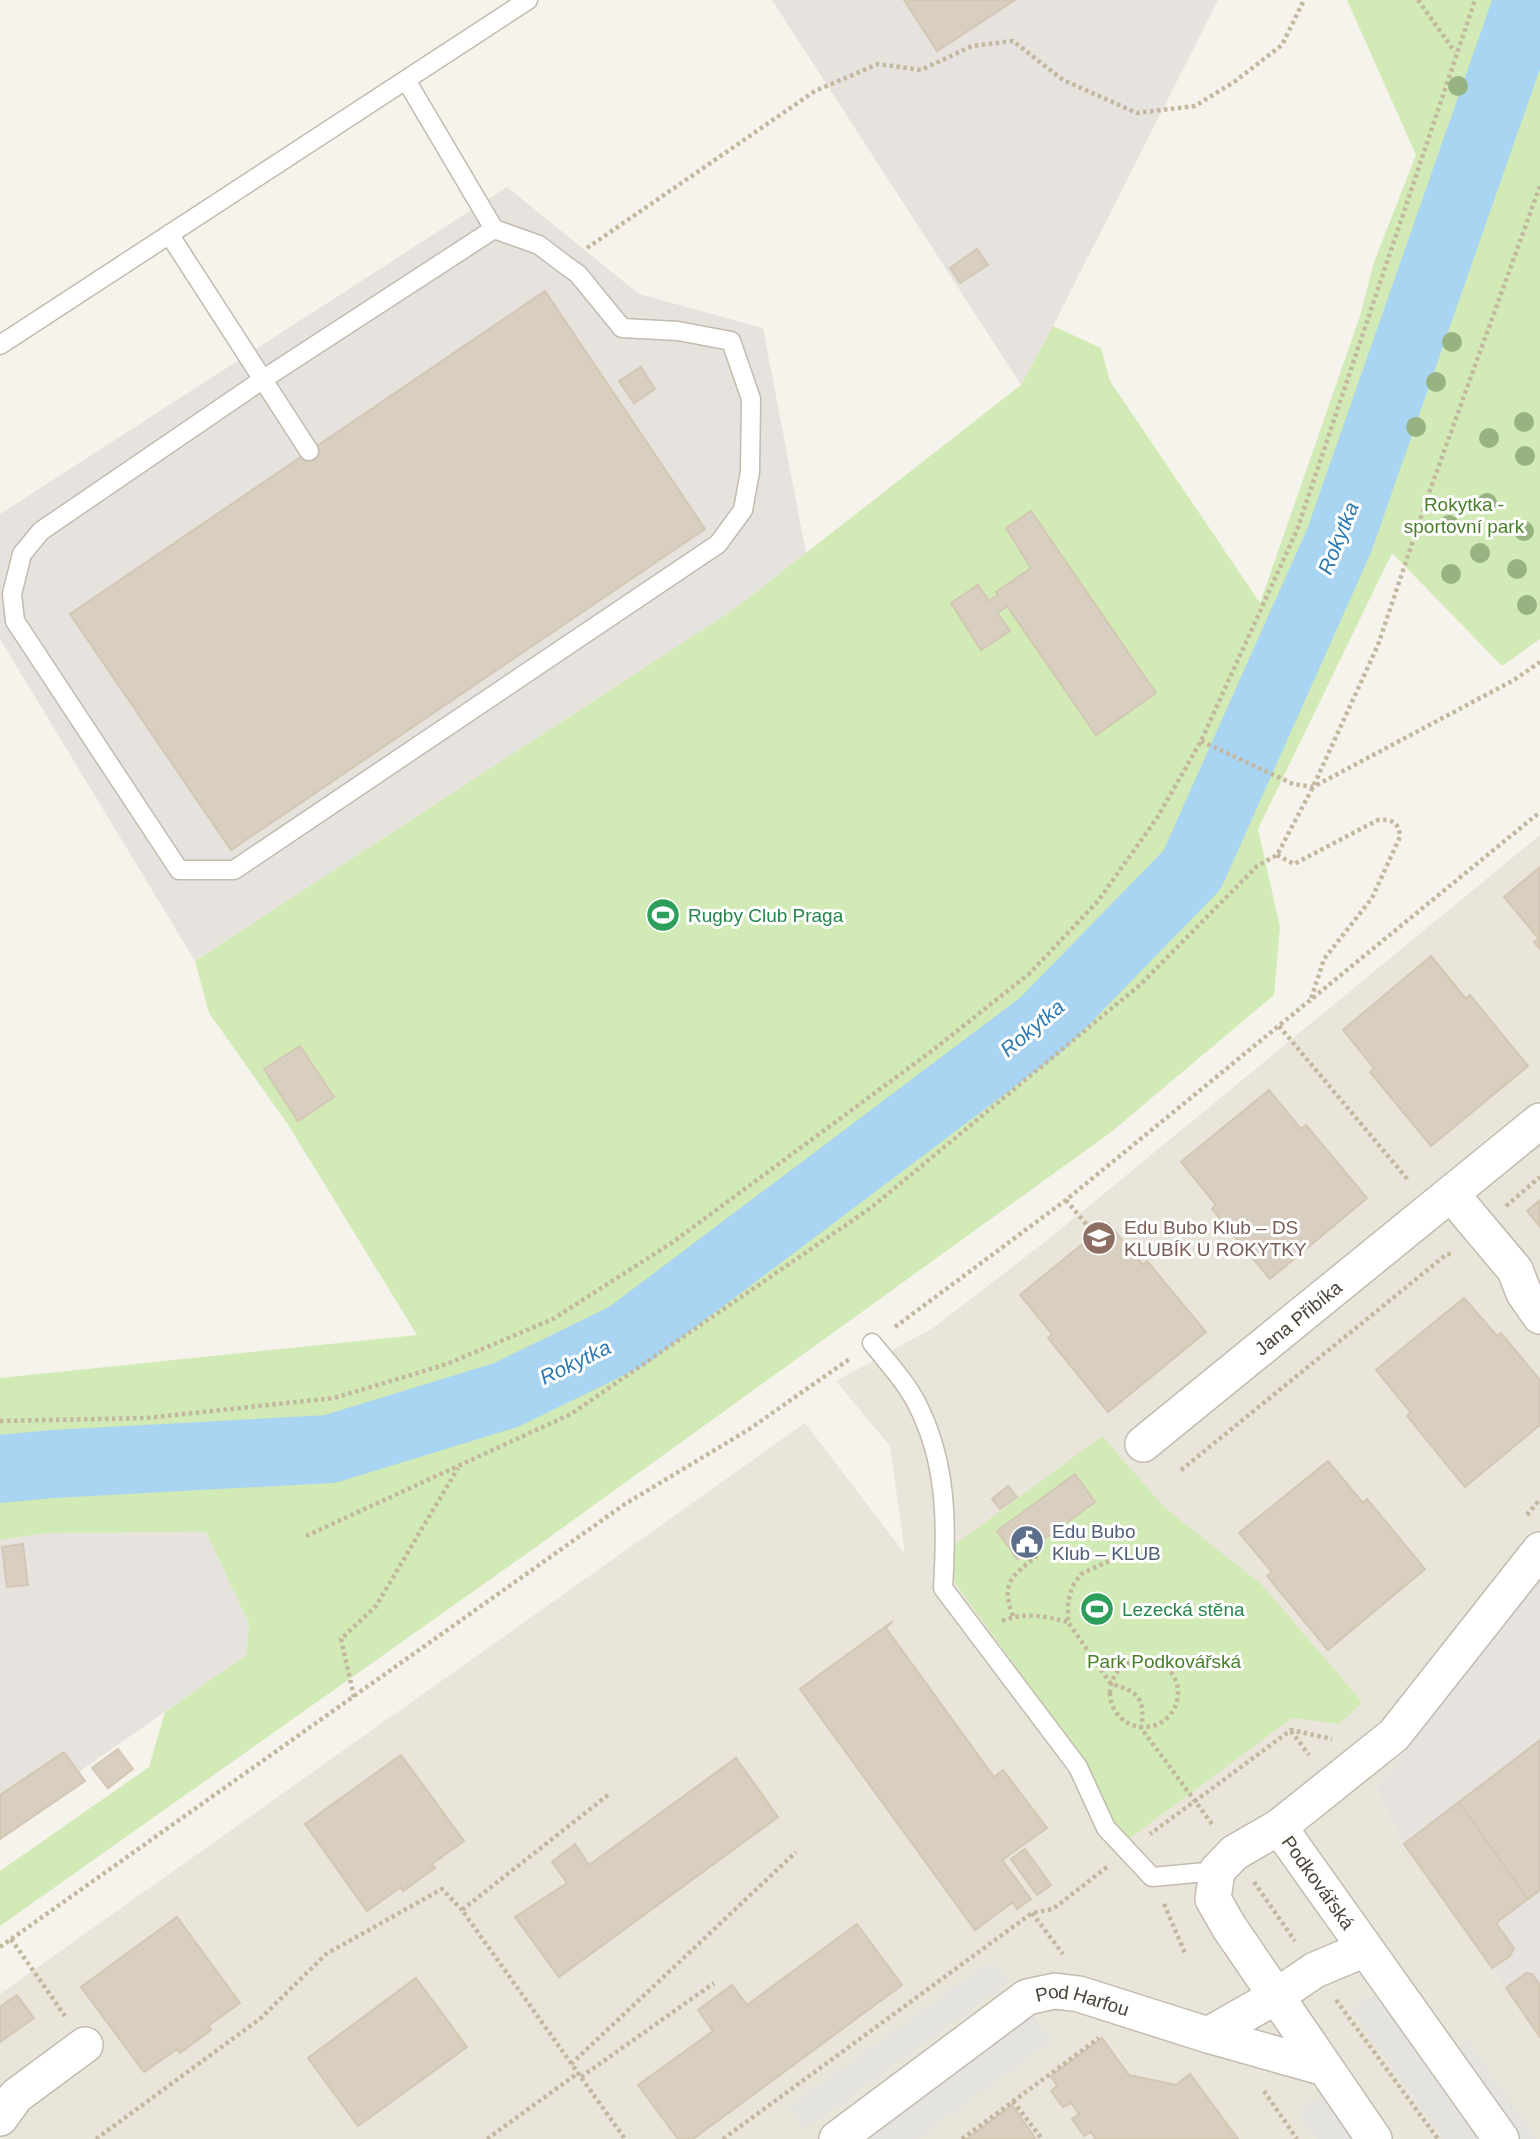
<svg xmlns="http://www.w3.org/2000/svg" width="1540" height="2139" font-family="Helvetica,sans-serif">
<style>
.residential{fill:#eae5da}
.industrial{fill:#e6e2dd}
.green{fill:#d2eab5}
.parking{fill:#e5e3e0}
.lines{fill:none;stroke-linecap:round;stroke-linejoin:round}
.river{stroke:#a9d4f2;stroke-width:68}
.building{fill:#d8cfc1;stroke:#d3c7b4;stroke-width:2}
.lane-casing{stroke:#c2bbae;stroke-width:21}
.street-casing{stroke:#c2bbae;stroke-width:38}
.path{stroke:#c4b79f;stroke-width:4.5;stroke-dasharray:3.5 3.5;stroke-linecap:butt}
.lane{stroke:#fff;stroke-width:18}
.street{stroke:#fff;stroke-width:35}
.tree{fill:#97b381}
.labels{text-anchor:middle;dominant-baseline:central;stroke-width:6;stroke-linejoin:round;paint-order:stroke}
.park-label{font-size:19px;fill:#4a7f2a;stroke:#fff}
.leisure-label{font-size:19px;fill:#27864d;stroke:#fff;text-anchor:start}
.education-label{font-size:19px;fill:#785e54;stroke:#fff;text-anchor:start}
.street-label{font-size:19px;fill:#4b4439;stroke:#fff}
.service-label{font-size:19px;fill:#4e5e75;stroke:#fff;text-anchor:start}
.water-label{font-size:21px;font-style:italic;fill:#2e7ab2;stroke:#fff}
</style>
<rect width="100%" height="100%" fill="#f6f3ec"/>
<path class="residential" d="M 1540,835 L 1540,1581 L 1376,1787 L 1404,1844 L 1540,2037 L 1540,2139 L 0,2139 L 0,1994 L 805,1423 L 905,1554 L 890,1446 L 836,1381 L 933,1328 L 1050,1238 Z"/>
<path class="industrial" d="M 772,0 L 1218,0 L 1053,326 L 1021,385 Z
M 507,187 L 639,294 L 763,328 L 806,553 L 733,610 L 195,961 L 0,639 L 0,514 Z
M 206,1532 L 249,1624 L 246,1655 L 79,1772 L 0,1839 L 0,1540 L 46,1533 Z
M 1540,1581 L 1540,2037 L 1404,1844 L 1376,1787 Z"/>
<path class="green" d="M 1347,0 L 1540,0 L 1540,639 L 1502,666 L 1392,553 L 1258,829 L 1280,927 L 1274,995 L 1110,1133 L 529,1552 L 0,1926 L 0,1871 L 149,1767 L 165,1712 L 246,1655 L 249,1624 L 206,1532 L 46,1533 L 0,1540 L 0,1378 L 417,1335 L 287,1123 L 209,1013 L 195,961 L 733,610 L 1021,385 L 1053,326 L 1101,348 L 1110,381 L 1260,603 L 1360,316 L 1374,262 L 1416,155 Z
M 1102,1436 L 1165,1508 L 1261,1584 L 1362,1702 L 1339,1724 L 1292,1718 L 1130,1838 L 1110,1818 L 1086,1763 L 937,1558 Z"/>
<path class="parking" d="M 992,1961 L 1008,1982 L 806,2129 L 789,2107 Z
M 1376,1994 L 1478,2139 L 1443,2139 L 1351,2009 Z
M 1033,2016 L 1052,2040 L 917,2139 L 867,2139 Z
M 1467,2040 L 1536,2139 L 1520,2139 L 1457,2048 Z
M 1322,2095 L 1353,2139 L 1317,2139 L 1298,2112 Z"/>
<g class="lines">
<path class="river" d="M 0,1469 L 53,1464 L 330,1449 L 506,1395 L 627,1336 L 1043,1023 L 1192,870 L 1339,541 L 1528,0"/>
</g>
<path class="building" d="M 904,0 L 1015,0 L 937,51 Z
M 977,249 L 988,265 L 960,283 L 950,268 Z
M 545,291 L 705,529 L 231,850 L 70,614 Z
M 641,367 L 655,389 L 634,403 L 619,381 Z
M 1031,511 L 1156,693 L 1096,735 L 1007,606 L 997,613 L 1010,631 L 981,650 L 951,603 L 978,585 L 989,601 L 998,595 L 996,592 L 1031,568 L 1006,528 Z
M 1540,867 L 1540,949 L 1534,942 L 1539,939 L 1504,897 Z
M 1431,956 L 1466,999 L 1470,995 L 1528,1066 L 1431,1146 L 1370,1072 L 1374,1068 L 1343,1030 Z
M 300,1046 L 334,1097 L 298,1121 L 264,1069 Z
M 1269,1090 L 1301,1129 L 1306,1125 L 1367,1198 L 1270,1279 L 1212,1209 L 1216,1205 L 1181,1162 Z
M 1540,1200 L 1540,1227 L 1527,1211 Z
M 1108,1223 L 1143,1265 L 1147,1261 L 1206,1332 L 1108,1412 L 1048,1338 L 1052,1334 L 1020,1295 Z
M 1464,1298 L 1497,1336 L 1501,1333 L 1540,1380 L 1540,1425 L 1465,1487 L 1407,1416 L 1411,1413 L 1376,1370 Z
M 1328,1461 L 1363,1503 L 1367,1499 L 1425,1569 L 1328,1650 L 1267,1576 L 1272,1572 L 1239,1533 Z
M 1075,1474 L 1095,1502 L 1017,1559 L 997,1531 Z
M 1008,1486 L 1017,1497 L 1000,1509 L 992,1499 Z
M 23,1544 L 28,1585 L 7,1587 L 2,1547 Z
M 893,1621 L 886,1628 L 994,1777 L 1003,1770 L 1047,1828 L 1002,1860 L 1031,1899 L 1017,1909 L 1013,1902 L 975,1930 L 800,1689 Z
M 1540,1740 L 1540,1890 L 1528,1899 L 1459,1802 Z
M 118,1749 L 133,1769 L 108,1788 L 92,1768 Z
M 64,1752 L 85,1781 L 0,1839 L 0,1795 Z
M 401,1755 L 464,1841 L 432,1864 L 435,1868 L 403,1891 L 401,1887 L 367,1911 L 305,1824 Z
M 736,1758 L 778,1817 L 559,1977 L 515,1917 L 567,1883 L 552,1862 L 575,1844 L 589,1865 Z
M 1459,1802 L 1528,1899 L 1496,1923 L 1514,1948 L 1510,1956 L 1492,1968 L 1404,1844 Z
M 1025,1849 L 1051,1885 L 1037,1895 L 1011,1859 Z
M 177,1917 L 240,2003 L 208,2026 L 211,2030 L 180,2053 L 177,2049 L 144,2072 L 81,1987 Z
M 857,1924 L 902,1985 L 693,2139 L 678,2139 L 638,2085 L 713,2031 L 698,2010 L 732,1985 L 747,2005 Z
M 1526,1973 L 1532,1974 L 1540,1985 L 1540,2037 L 1506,1988 Z
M 416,1978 L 467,2047 L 358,2126 L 308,2058 Z
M 17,1995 L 34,2018 L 0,2042 L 0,2007 Z
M 1102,2038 L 1129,2075 L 1176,2085 L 1190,2074 L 1238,2139 L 1096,2139 L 1091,2132 L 1084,2136 L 1072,2119 L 1079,2114 L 1071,2103 L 1063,2107 L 1051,2091 L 1057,2086 L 1051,2076 Z
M 1012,2105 L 1036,2139 L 967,2139 Z"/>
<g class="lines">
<g class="lane-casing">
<path id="lane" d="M 406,80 L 494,229 L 539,245 L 564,264 L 578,274 L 622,328 L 678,331 L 731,341 L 751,399 L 750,472 L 743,510 L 718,544 L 234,870 L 179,870 L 15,621 L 12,594 L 22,554 L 41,531 L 262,380 L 494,229
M 169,234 L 309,451
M 0,345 L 528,0
M 872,1343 C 888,1363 906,1382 917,1404 C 947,1462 947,1524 943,1588 L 1078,1767 L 1106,1828 L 1152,1877 L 1217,1871"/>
</g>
<g class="street-casing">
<g id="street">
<path d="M 1452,1195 L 1515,1270 L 1524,1293 L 1540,1316"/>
<path id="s1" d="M 1143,1444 L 1540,1121"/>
<path id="s2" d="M 1279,1827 L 1501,2139"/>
<path d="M 1208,2035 L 1275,1997 L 1315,1970 L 1365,1949"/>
<path d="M 0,2118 L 16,2096 L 85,2045"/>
<path id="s3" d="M 837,2139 L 1027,1997 L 1055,1991 L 1079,1994 L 1208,2035 L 1325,2068"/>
<path d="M 1374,2139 L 1229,1927 L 1213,1899 L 1217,1871 L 1234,1853 L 1279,1827 L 1394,1735 L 1540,1550"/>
</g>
</g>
<path class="path" d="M 1418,0 L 1455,52
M 587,248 L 815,91 L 878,64 L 921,70 L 972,46 L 1013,41 L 1063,80 L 1137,113 L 1195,106 L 1234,82 L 1282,45 L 1304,0
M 1201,741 L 1293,784 L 1313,787 L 1514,680 L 1540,662
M 1277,855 L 1294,864 L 1378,820 C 1392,819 1399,822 1400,837 L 1372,898 L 1324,959 L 1310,1002
M 1279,1026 L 1409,1181
M 1066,1200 L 1092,1231
M 1506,1206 L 1540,1177
M 895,1327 L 1066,1200 L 1540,812
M 0,1421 L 146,1418 L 334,1398 L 447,1364 L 553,1319 L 673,1242 L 933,1050 L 1030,973 L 1098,901 L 1157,818 L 1201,741 L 1297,530 L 1475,0
M 1181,1470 L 1447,1254 L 1453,1254
M 1527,1515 L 1540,1499
M 306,1536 L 571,1414 L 872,1207 L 1141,984 L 1257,866 L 1277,855 L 1313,787 L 1378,645 L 1429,493 L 1540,186
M 1109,1561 L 1081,1574 L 1072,1587 L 1068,1602 L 1068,1622 L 1111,1684 C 1138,1691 1146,1699 1141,1728 L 1195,1801 L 1150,1834
M 1013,1616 C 1000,1583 1012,1576 1037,1556
M 1002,1621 C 1024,1612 1045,1616 1068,1622
M1110 1693a34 34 0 1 1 68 0a34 34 0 1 1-68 0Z
M 354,1697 L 341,1639 L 376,1606 L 458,1468
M 1291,1731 L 1309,1755
M 608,1795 L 462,1910 L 625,2139
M 1212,1824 L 1195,1801 L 1291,1730 L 1332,1739
M 1254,1882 L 1295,1941
M 1164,1904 L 1185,1953
M 1032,1913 L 1063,1954
M 11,1939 L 65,2016
M 0,1947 L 625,1504 L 748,1430 L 851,1358
M 1336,2000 L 1438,2139
M 571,2064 L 796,1852
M 581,2077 L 714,1983
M 1264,2091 L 1297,2139
M 1013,2101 L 1042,2139
M 96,2139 L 261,2018 L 326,1954 L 442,1889 L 462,1910
M 487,2139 L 578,2073
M 723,2139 L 1032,1913 L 1053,1909 L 1107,1867
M 962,2139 L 1099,2038"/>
<use href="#lane" class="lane"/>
<use href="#street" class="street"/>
</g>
<g class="tree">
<circle cx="1458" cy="86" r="10"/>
<circle cx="1452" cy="342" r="10"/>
<circle cx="1436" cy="382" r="10"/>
<circle cx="1524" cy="422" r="10"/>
<circle cx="1416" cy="427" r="10"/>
<circle cx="1489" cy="438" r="10"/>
<circle cx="1525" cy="456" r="10"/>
<circle cx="1487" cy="503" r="10"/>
<circle cx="1449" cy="525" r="10"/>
<circle cx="1524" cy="531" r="10"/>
<circle cx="1480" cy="553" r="10"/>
<circle cx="1517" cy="569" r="10"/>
<circle cx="1451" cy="574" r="10"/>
<circle cx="1527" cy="605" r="10"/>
</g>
<defs>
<g id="stadium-disc" transform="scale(1.75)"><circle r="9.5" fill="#2e9e5b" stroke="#fff"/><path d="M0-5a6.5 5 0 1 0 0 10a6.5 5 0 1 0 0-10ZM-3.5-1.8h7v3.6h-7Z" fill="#fff"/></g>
<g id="school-disc" transform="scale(1.75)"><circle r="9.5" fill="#8d6e63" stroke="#fff"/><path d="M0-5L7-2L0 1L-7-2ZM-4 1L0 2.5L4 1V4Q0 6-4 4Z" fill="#fff"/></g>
<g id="civic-disc" transform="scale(1.75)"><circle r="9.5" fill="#5c6f8a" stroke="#fff"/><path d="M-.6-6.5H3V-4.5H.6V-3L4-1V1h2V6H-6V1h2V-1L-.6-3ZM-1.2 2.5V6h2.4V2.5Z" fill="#fff"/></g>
</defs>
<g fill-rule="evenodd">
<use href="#stadium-disc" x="663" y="915"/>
<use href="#school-disc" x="1099" y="1238"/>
<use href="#civic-disc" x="1027" y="1542"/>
<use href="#stadium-disc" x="1097" y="1609"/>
</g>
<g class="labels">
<g class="park-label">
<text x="1464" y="504">Rokytka -<tspan x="1464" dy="22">sportovní park</tspan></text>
<text x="1164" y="1661">Park Podkovářská</text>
</g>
<g class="leisure-label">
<text x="688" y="915">Rugby Club Praga</text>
<text x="1122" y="1609">Lezecká stěna</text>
</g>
<g class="education-label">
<text x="1124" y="1227">Edu Bubo Klub – DS<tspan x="1124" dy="22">KLUBÍK U ROKYTKY</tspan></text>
</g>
<g class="street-label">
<text stroke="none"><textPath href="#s1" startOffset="200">Jana Přibíka</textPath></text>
<text stroke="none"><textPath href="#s2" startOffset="68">Podkovářská</textPath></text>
<text stroke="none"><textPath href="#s3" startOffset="294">Pod Harfou</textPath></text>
</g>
<g class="service-label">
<text x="1052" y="1531">Edu Bubo<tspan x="1052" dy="22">Klub – KLUB</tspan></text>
</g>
<g class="water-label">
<text transform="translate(1338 538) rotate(-68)">Rokytka</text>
<text transform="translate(1032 1028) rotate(-40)">Rokytka</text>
<text transform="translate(575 1362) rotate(-26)">Rokytka</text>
</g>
</g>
</svg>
